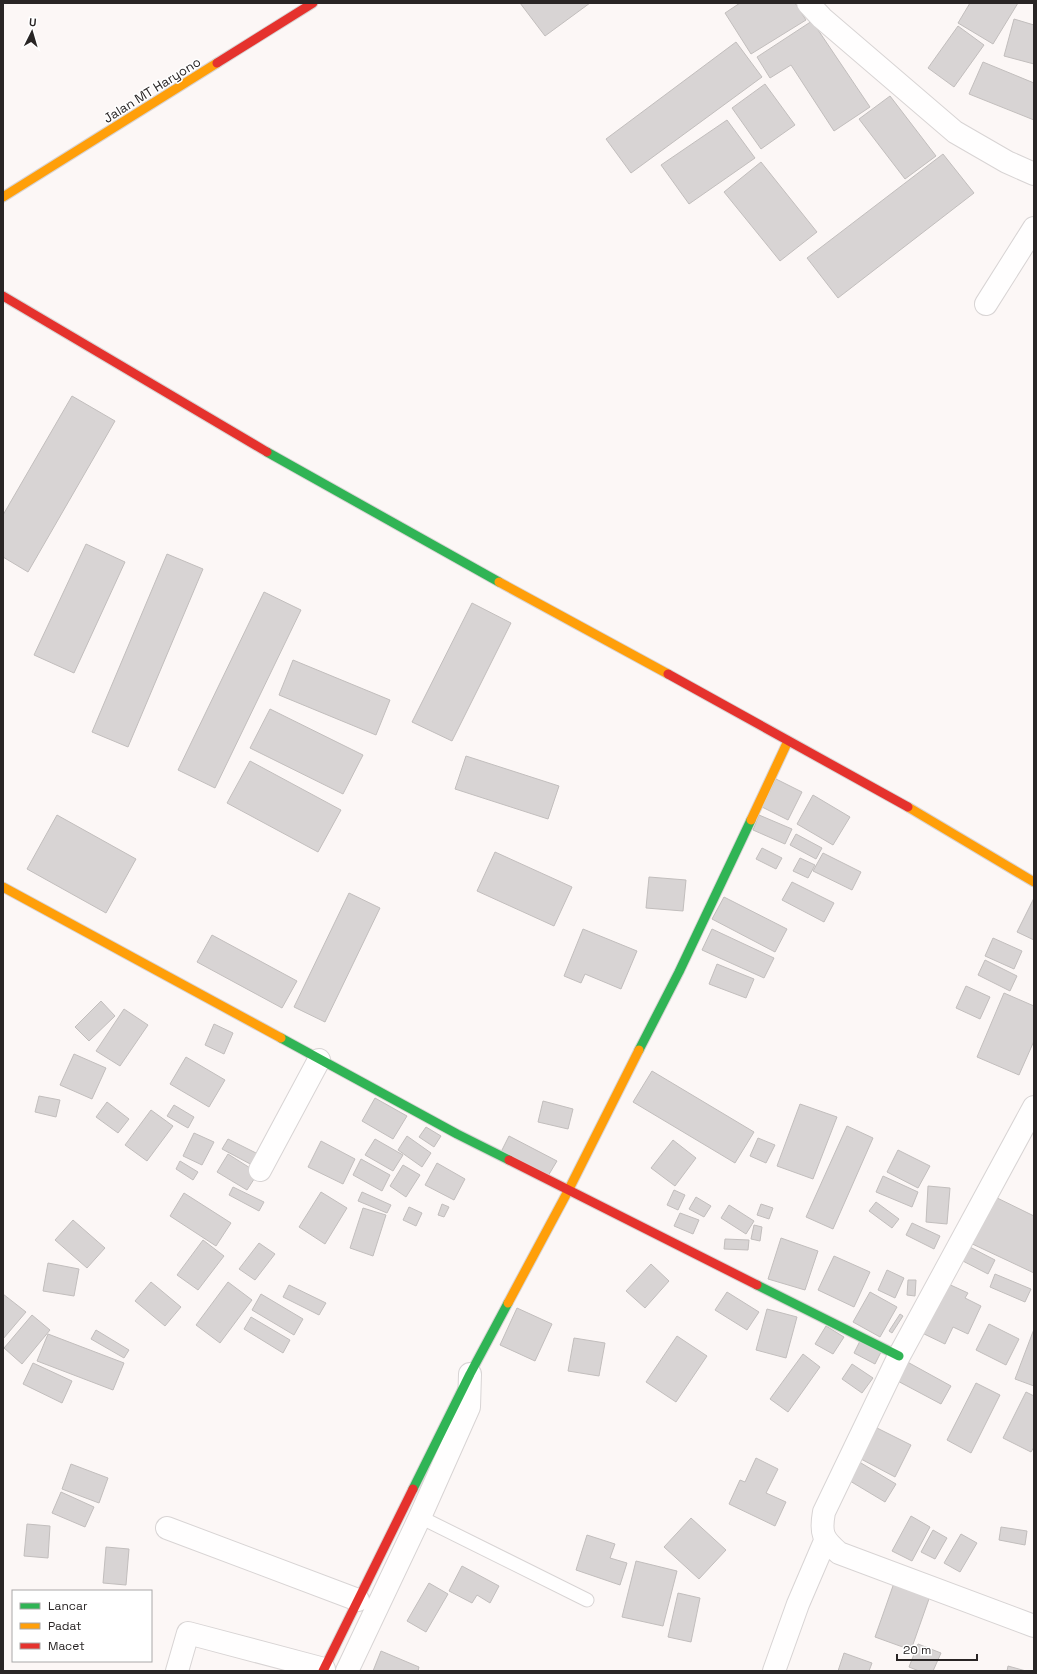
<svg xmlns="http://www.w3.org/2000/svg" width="1037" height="1674" font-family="'Space Grotesk',sans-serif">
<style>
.building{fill:#d8d4d4;stroke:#c2bebd}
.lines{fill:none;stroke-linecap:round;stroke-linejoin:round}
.lane-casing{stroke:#d8d4d4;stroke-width:15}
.street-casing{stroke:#d8d4d4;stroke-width:24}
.fast-casing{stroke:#d8d4d4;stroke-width:11}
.slow-casing{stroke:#d8d4d4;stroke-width:11}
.jam-casing{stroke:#d8d4d4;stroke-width:11}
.lane{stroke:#fffefe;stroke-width:13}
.street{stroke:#fffefe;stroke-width:22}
.fast{stroke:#30b455;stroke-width:9}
.slow{stroke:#ff9f0a;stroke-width:9}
.jam{stroke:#e5322d;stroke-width:9}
.labels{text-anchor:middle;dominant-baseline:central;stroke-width:3;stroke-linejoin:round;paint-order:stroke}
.street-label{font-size:13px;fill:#292525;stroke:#fff}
</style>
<rect width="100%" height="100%" fill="#fcf7f6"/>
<path class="building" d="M 520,3 L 590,3 L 545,36 Z
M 740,3 L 795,3 L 806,20 L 751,54 L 725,13 Z
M 970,3 L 1018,3 L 993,44 L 958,23 Z
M 1014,19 L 1034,25 L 1034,64 L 1004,56 Z
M 812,21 L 870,107 L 834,131 L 791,65 L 770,78 L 757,57 Z
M 958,26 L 984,45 L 954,87 L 928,68 Z
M 736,42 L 762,77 L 631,173 L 606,139 Z
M 983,62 L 1034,83 L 1034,120 L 969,94 Z
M 765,84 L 795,125 L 761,149 L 732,108 Z
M 890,96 L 936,156 L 905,179 L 859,119 Z
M 727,120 L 755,158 L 689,204 L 661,165 Z
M 943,154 L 974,193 L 838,298 L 807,258 Z
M 761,162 L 817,232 L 780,261 L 724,192 Z
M 72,396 L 115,421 L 28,572 L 3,557 L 3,515 Z
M 86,544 L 125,562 L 74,673 L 34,655 Z
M 167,554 L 203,569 L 128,747 L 92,732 Z
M 264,592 L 301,610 L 215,788 L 178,770 Z
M 472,603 L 511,623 L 452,741 L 412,722 Z
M 293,660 L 390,700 L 376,735 L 279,695 Z
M 270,709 L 363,755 L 343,794 L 250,748 Z
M 466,756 L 559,786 L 548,819 L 455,789 Z
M 250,761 L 341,810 L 318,852 L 227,803 Z
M 776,779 L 802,792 L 788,820 L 762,807 Z
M 813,795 L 850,817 L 833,845 L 797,824 Z
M 57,815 L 136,859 L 106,913 L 27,869 Z
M 759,815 L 792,829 L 785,844 L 753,830 Z
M 796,834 L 822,848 L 816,859 L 790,845 Z
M 762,848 L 782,858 L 776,869 L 756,859 Z
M 495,852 L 572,887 L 554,926 L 477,891 Z
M 823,853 L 861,872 L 852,890 L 813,871 Z
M 800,858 L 815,865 L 808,878 L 793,871 Z
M 649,877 L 686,880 L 683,911 L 646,908 Z
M 792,882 L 834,903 L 824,922 L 782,900 Z
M 349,893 L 380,908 L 325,1022 L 294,1007 Z
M 724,897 L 787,929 L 775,952 L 712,919 Z
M 1034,898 L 1034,940 L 1017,932 Z
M 583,929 L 637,951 L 621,989 L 585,974 L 581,983 L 564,976 Z
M 712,929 L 774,958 L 764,978 L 702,950 Z
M 212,935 L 297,981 L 282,1008 L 197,962 Z
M 993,938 L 1022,951 L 1014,969 L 985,956 Z
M 985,960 L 1017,976 L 1010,991 L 978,975 Z
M 717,964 L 754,979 L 746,998 L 709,984 Z
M 966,986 L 990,997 L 980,1019 L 956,1008 Z
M 1004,993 L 1034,1006 L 1034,1041 L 1019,1075 L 977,1057 Z
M 101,1001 L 115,1016 L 89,1041 L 75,1027 Z
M 124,1009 L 148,1025 L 120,1066 L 96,1051 Z
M 214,1024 L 233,1033 L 224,1054 L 205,1045 Z
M 74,1054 L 106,1068 L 92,1099 L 60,1085 Z
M 186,1057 L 225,1080 L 209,1107 L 170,1084 Z
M 652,1071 L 754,1132 L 735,1163 L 633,1102 Z
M 39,1096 L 60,1100 L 56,1117 L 35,1112 Z
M 375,1098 L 407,1116 L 393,1139 L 362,1121 Z
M 543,1101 L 573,1109 L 568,1129 L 538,1122 Z
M 107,1102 L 129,1119 L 118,1133 L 96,1117 Z
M 800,1104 L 837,1117 L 813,1179 L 777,1166 Z
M 174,1105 L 194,1117 L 188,1128 L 167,1116 Z
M 151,1110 L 173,1126 L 147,1161 L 125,1145 Z
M 847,1126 L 873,1138 L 833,1229 L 806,1217 Z
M 426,1127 L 441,1136 L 434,1147 L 419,1137 Z
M 194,1133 L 214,1142 L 202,1165 L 183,1156 Z
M 407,1136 L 431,1153 L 422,1167 L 398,1150 Z
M 509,1136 L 557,1161 L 548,1176 L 501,1152 Z
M 758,1138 L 775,1145 L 766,1163 L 750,1156 Z
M 228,1139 L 260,1155 L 254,1166 L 222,1149 Z
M 375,1139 L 403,1155 L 393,1171 L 365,1155 Z
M 673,1140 L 696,1158 L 675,1186 L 651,1168 Z
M 321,1141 L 355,1159 L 343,1184 L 308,1167 Z
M 898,1150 L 930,1166 L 918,1188 L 887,1172 Z
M 228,1154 L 258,1173 L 247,1190 L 217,1172 Z
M 361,1159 L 390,1175 L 382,1191 L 353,1175 Z
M 180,1161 L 198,1172 L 193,1180 L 176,1169 Z
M 437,1163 L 465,1179 L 454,1200 L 425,1185 Z
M 403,1165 L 420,1175 L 406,1197 L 390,1186 Z
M 883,1176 L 918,1192 L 912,1207 L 876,1192 Z
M 928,1186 L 950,1188 L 947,1224 L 926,1222 Z
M 233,1187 L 264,1202 L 259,1211 L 229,1195 Z
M 674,1190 L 685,1195 L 678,1210 L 667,1205 Z
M 321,1192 L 347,1208 L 325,1244 L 299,1227 Z
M 362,1192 L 391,1205 L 387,1213 L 358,1201 Z
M 184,1193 L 231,1223 L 216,1246 L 170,1216 Z
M 989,1194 L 1034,1216 L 1034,1273 L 966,1241 Z
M 696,1197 L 711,1206 L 704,1217 L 689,1209 Z
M 876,1202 L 899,1219 L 892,1228 L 869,1211 Z
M 442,1204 L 449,1207 L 444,1217 L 438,1215 Z
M 761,1204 L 773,1208 L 769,1219 L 757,1215 Z
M 729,1205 L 754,1221 L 746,1234 L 721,1218 Z
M 409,1207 L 422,1213 L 416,1226 L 403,1220 Z
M 363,1208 L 386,1215 L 373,1256 L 350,1248 Z
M 680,1213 L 699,1220 L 693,1234 L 674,1226 Z
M 73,1220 L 105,1248 L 87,1268 L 55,1240 Z
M 912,1223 L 940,1236 L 934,1249 L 906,1235 Z
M 754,1225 L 762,1227 L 760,1241 L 751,1239 Z
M 781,1238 L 818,1251 L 805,1290 L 768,1279 Z
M 725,1239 L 749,1240 L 748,1250 L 724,1249 Z
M 203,1240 L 224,1256 L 198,1290 L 177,1275 Z
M 259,1243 L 275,1254 L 255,1280 L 239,1269 Z
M 966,1245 L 995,1260 L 988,1274 L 959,1259 Z
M 834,1256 L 870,1272 L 854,1307 L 818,1290 Z
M 48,1263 L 79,1269 L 74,1296 L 43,1291 Z
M 651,1264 L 669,1281 L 645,1308 L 626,1291 Z
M 887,1270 L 904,1278 L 895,1298 L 878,1290 Z
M 995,1274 L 1031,1289 L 1025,1302 L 990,1287 Z
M 908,1280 L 916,1280 L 915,1296 L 907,1295 Z
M 151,1282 L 181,1307 L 165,1326 L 135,1301 Z
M 228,1282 L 252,1300 L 220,1343 L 196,1325 Z
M 944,1282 L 968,1293 L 965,1298 L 981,1306 L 968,1334 L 953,1327 L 945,1344 L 920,1332 Z
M 289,1285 L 326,1303 L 319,1315 L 283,1297 Z
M 727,1292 L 759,1312 L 747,1330 L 715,1310 Z
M 870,1292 L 897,1307 L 880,1337 L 853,1322 Z
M 3,1294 L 26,1312 L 3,1339 Z
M 261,1294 L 303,1319 L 294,1335 L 252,1310 Z
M 517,1308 L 552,1324 L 535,1361 L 500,1345 Z
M 767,1309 L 797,1317 L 786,1358 L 756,1350 Z
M 900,1314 L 903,1316 L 892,1333 L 889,1331 Z
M 32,1315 L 50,1330 L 22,1364 L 4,1348 Z
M 251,1317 L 290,1340 L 283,1353 L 244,1329 Z
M 989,1324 L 1019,1339 L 1006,1365 L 976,1350 Z
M 826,1326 L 844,1337 L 833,1354 L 815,1344 Z
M 1034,1329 L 1034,1386 L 1015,1379 Z
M 96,1330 L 129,1350 L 124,1358 L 91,1339 Z
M 48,1334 L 124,1363 L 113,1390 L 37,1361 Z
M 677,1336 L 707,1356 L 676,1402 L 646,1382 Z
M 574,1338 L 605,1343 L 599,1376 L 568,1371 Z
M 860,1341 L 881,1352 L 875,1364 L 854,1353 Z
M 803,1354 L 820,1367 L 788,1412 L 770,1399 Z
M 902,1359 L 951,1386 L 941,1404 L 892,1378 Z
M 33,1363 L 72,1381 L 62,1403 L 23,1384 Z
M 852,1364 L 873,1378 L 862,1393 L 842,1379 Z
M 976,1383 L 1000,1395 L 971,1453 L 947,1440 Z
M 1026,1392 L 1034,1396 L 1034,1447 L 1031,1452 L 1003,1438 Z
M 877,1428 L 911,1445 L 895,1477 L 861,1459 Z
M 756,1458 L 778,1469 L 766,1493 L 786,1502 L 775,1526 L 729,1504 L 740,1480 L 745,1482 Z
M 856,1460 L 896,1484 L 885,1502 L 845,1478 Z
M 71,1464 L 108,1478 L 99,1503 L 62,1489 Z
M 61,1492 L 94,1507 L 85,1527 L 52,1513 Z
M 911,1516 L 930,1527 L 912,1561 L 892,1551 Z
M 691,1518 L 726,1550 L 699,1579 L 664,1547 Z
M 27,1524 L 50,1526 L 48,1558 L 24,1556 Z
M 1001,1527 L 1027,1531 L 1025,1545 L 999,1540 Z
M 933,1530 L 947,1538 L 935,1559 L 921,1552 Z
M 961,1534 L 977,1543 L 960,1572 L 944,1563 Z
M 587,1535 L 615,1544 L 610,1558 L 627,1563 L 620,1585 L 576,1570 Z
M 106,1547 L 129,1549 L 126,1585 L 103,1583 Z
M 636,1561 L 677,1571 L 663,1626 L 622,1617 Z
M 462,1566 L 499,1586 L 490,1603 L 477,1595 L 472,1603 L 449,1591 Z
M 429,1583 L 448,1594 L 426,1632 L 407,1621 Z
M 894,1583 L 930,1596 L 911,1650 L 875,1637 Z
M 678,1593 L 700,1598 L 691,1642 L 668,1637 Z
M 918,1644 L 941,1653 L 933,1671 L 919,1671 L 909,1667 Z
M 381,1651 L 419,1667 L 418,1671 L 373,1671 Z
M 844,1653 L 872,1663 L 869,1671 L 838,1671 Z
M 1008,1666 L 1026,1671 L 1007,1671 Z"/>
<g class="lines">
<g class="lane-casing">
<path id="lane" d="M 420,1517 L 587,1600"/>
</g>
<g class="street-casing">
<path id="street" d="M 808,3 L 822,18 L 955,132 L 1007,162 L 1034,174
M 986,304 L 1034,228
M 1034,1107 L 899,1356 L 824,1512 C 820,1534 823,1539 839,1553 L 1034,1626
M 260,1170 L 319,1060
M 167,1528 L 358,1600
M 177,1671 L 188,1633 L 324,1669
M 347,1671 L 420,1517 L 469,1407 L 470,1374
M 774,1671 L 798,1604 L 825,1541"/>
</g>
<g class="fast-casing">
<path id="fast" d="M 267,452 L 499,582
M 281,1038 L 457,1134 L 509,1160
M 639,1050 L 679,972 L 751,820
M 757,1285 L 899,1356
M 413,1489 L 470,1374 L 508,1303"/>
</g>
<g class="slow-casing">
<path id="slow" d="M 3,197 L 217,63
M 499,582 L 668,674
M 908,807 L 1034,882
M 751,820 L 788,741
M 3,887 L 281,1038
M 508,1303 L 568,1191 L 639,1050"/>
</g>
<g class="jam-casing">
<path id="jam" d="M 217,63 L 313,3
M 3,296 L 267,452
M 668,674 L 908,807
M 509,1160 L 757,1285
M 323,1671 L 413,1489"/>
</g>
<use href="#lane" class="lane"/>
<use href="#street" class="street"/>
<use href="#fast" class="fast"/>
<use href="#slow" class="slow"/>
<use href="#jam" class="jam"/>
</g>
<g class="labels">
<g class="street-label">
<text transform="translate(152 90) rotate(-32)">Jalan MT Haryono</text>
</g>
</g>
<rect width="1037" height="1674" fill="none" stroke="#292525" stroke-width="8"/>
<rect x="12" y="1590" width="140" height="72" fill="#ffffff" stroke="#a9a8a8"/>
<rect x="20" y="1603" width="20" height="6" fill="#30b455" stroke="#a9a8a8"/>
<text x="48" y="1610" font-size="12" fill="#292525">Lancar</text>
<rect x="20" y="1623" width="20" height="6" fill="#ff9f0a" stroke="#a9a8a8"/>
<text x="48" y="1630" font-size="12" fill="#292525">Padat</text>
<rect x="20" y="1643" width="20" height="6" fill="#e5322d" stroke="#a9a8a8"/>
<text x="48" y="1650" font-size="12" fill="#292525">Macet</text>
<g transform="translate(32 32) rotate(5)" stroke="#ffffff" stroke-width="3" paint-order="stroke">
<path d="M0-3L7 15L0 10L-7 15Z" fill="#292525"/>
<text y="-6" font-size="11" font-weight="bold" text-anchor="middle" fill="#292525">U</text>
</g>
<path d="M897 1654v6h80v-6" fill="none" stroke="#292525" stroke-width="2"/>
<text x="903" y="1654" font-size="12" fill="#292525" stroke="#ffffff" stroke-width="3" paint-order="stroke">20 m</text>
</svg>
